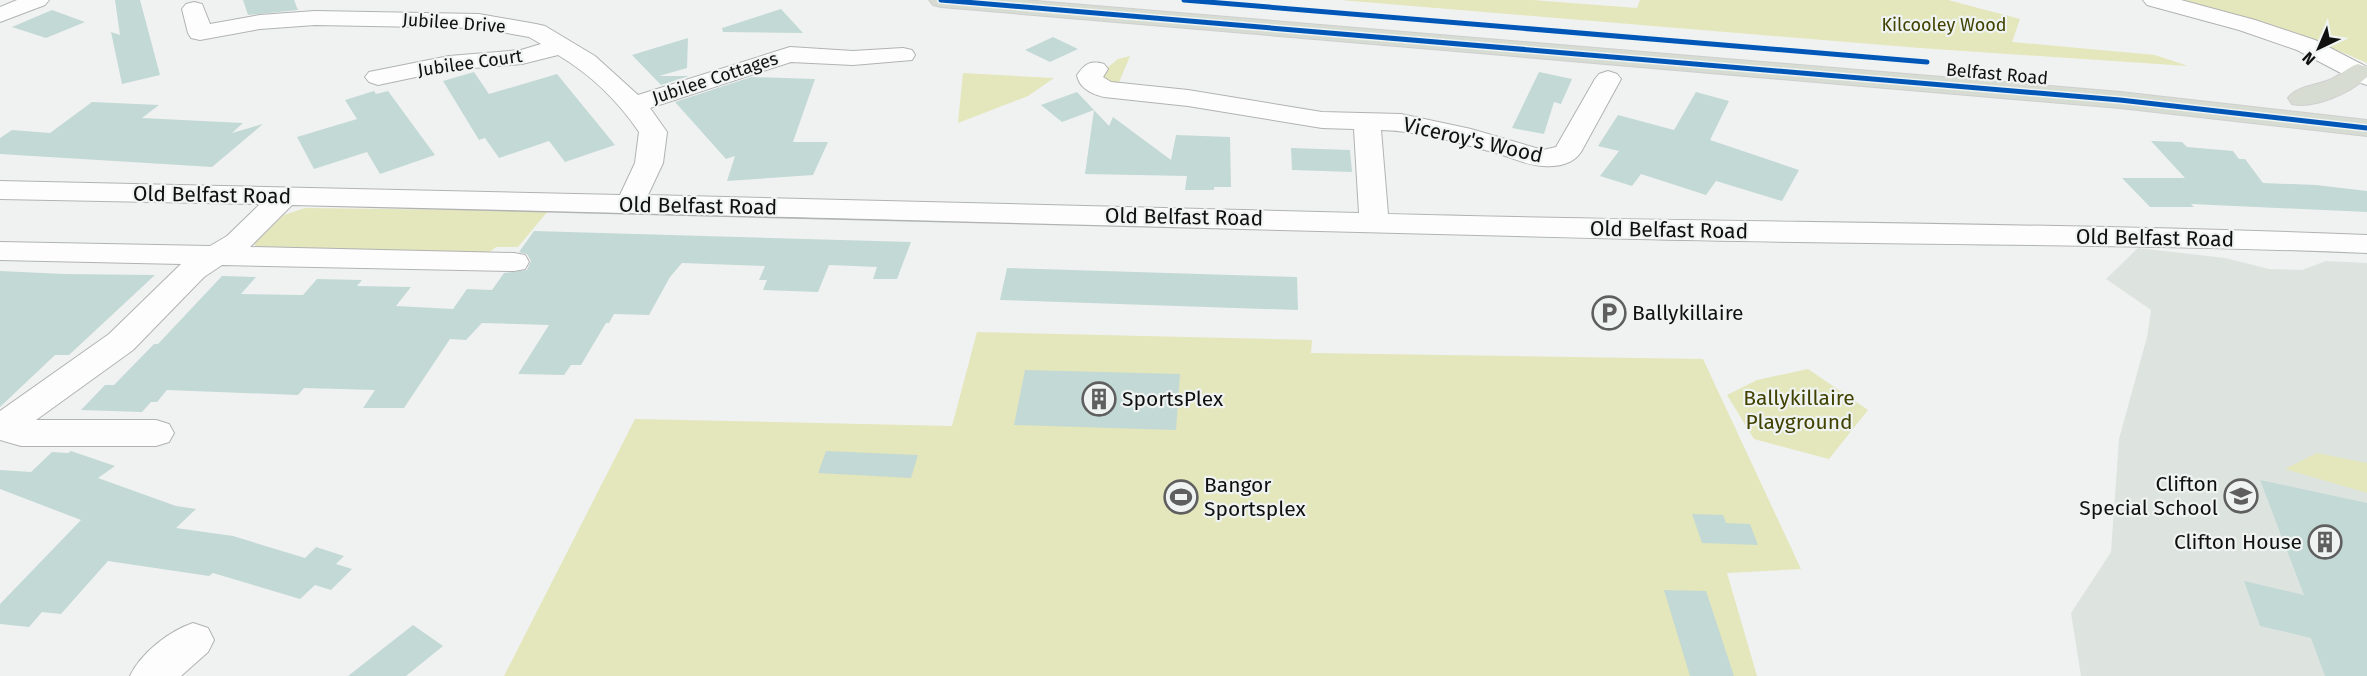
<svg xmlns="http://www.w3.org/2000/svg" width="2367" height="676" font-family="'Fira Sans',sans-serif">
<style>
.built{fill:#dde4e0}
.green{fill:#e4e6bb}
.building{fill:#c3d9d5}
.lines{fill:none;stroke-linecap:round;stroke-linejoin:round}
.minor-casing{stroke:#b1b3b2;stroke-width:2}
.highway-casing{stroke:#cecfcf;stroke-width:2}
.minor{fill:#fdfdfd;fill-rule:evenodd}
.highway{fill:#d6dcd2;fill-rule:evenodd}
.cycleway-casing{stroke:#eff3f1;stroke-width:8}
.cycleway{stroke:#0057b8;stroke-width:5}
.labels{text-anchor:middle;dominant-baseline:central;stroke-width:4.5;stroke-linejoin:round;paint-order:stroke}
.far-street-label{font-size:18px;fill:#0f100f;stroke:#eff3f1}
.far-park-label{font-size:18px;fill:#424200;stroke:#eff3f1}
.street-label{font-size:21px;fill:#0f100f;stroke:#eff3f1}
.poi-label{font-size:21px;fill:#0f100f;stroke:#eff3f1;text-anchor:start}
.park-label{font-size:21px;fill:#424200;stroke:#eff3f1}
</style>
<rect width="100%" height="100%" fill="#f0f2f1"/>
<path class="built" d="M 2138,248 L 2225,258 L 2269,269 L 2302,270 L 2326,261 L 2367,263 L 2367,676 L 2081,676 L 2071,613 L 2111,552 L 2119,439 L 2147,337 L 2151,310 L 2106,279 Z"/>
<path class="green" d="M 1340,0 L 1532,0 L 1637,8 L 1640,0 L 1948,0 L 2020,19 L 2012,42 L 2155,55 L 2188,66 L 1920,48 Z
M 2182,0 L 2367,0 L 2367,63 C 2307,36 2245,17 2182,0 Z
M 1130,56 L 1117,87 L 1105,84 L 1101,73 L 1118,59 Z
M 963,73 L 1054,78 L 1028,96 L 958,123 Z
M 305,208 L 548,211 L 518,247 L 496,247 L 486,255 L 259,250 L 254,244 L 284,215 Z
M 977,332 L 1312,340 L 1311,353 L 1703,359 L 1801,569 L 1727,573 L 1757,676 L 504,676 L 635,419 L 952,426 Z
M 1808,369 L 1868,410 L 1829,459 L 1754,439 L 1727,395 L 1757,380 Z
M 2317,453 L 2367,463 L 2367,493 L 2285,469 Z"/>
<path class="building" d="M 115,0 L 140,0 L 160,75 L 122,84 L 111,32 L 120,35 Z
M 243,0 L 294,0 L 298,10 L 248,15 Z
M 781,9 L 803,33 L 723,32 L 722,28 Z
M 52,10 L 85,22 L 46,38 L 12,27 Z
M 1053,37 L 1078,49 L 1050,62 L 1025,50 Z
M 688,38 L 687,68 L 659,76 L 689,76 L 661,85 L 632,55 Z
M 474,72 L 489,94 L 557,74 L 615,145 L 565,162 L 549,141 L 499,158 L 485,138 L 479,140 L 443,81 Z
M 1539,72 L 1572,79 L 1561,104 L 1554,102 L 1544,134 L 1512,128 Z
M 751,77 L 815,79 L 793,142 L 828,142 L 813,175 L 727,181 L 735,156 L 726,159 L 675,102 Z
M 374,91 L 376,94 L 388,91 L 435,155 L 380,174 L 367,152 L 314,169 L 297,137 L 357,119 L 345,100 Z
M 1077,92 L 1109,126 L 1113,117 L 1171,160 L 1176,135 L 1230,137 L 1231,187 L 1214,187 L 1214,190 L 1185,190 L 1187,176 L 1085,174 L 1094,110 L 1062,122 L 1041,105 Z
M 1696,92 L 1729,101 L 1710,140 L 1799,170 L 1782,201 L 1716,181 L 1706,195 L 1641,174 L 1632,186 L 1600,176 L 1619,151 L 1598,146 L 1618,115 L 1674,130 Z
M 92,102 L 159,105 L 142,118 L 243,123 L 232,133 L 263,124 L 212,167 L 0,154 L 0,138 L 12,130 L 50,133 Z
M 2151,141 L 2182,142 L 2187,147 L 2233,151 L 2239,159 L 2245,159 L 2263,183 L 2316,185 L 2367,191 L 2367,212 L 2191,204 L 2194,207 L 2150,207 L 2122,178 L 2185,178 Z
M 1291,148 L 1350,150 L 1352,172 L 1292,170 Z
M 534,231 L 911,242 L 897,279 L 873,279 L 877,267 L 829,265 L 818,292 L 763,290 L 767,280 L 759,280 L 765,266 L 682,263 L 670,277 L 649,315 L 614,314 L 609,323 L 606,323 L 581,365 L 571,365 L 564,375 L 518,374 L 549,325 L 482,323 L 466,340 L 450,339 L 404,408 L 363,408 L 375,390 L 304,388 L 298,395 L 167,390 L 157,402 L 151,402 L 142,412 L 81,410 L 105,385 L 114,385 L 154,344 L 158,344 L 222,276 L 256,277 L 241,294 L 303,295 L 317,279 L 362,280 L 357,286 L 411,287 L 396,306 L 453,309 L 467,289 L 492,290 L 504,273 L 527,270 L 531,261 L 527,254 L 519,252 Z
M 1007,268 L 1297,277 L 1298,310 L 1000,300 Z
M 0,271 L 64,274 L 155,275 L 69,355 L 55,355 L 0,407 Z
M 1025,370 L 1180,374 L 1176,430 L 1014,425 Z
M 71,451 L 115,466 L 98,478 L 176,506 L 196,509 L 176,528 L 233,536 L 305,558 L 316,547 L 344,556 L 336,564 L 352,569 L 331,590 L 315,585 L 300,599 L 213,573 L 209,576 L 108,561 L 61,614 L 42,612 L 29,627 L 0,624 L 0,604 L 81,520 L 0,489 L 0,470 L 31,472 L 52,452 L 68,453 Z
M 826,451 L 918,455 L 911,478 L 818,473 Z
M 2260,480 L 2367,503 L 2367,676 L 2325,676 L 2311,638 L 2260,626 L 2244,581 L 2304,595 Z
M 1692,514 L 1723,515 L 1726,523 L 1750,524 L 1758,545 L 1702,543 Z
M 1664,590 L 1706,591 L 1734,676 L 1690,676 Z
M 413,625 L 443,646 L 406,676 L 348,676 Z"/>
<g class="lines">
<g class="minor-casing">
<path id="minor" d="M 17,0 L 49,0 L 45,5 L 0,22 L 0,7 Z
M 2143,0 L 2181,0 L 2255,20 L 2315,40 L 2367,67 L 2367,85 L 2358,82 L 2297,50 L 2239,30 L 2147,5 Z
M 194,2 L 202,4 L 210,24 L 260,15 L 315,11 L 479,14 L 536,24 L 545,26 L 595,56 L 638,95 L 790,47 L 853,51 L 903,48 L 912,50 L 915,55 L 912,60 L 853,65 L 791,62 L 650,108 L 667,132 L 663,163 L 648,195 L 1359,213 L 1354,129 L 1322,128 L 1188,106 L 1104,97 C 1092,94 1079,88 1077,75 C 1085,64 1090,60 1104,64 L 1108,69 L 1103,77 L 1111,82 L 1188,90 L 1322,112 L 1401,114 L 1471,129 L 1543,150 L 1556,147 L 1595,79 L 1599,74 L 1608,71 L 1617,74 L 1621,79 L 1581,152 C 1573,164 1558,167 1544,166 C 1529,166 1513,158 1499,154 C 1460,143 1421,131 1381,130 L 1388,214 C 1714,223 2041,222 2367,235 L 2367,253 C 2124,243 1880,245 1637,239 C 1189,228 741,215 292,205 L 250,247 L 514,253 L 525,255 L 529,262 L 525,269 L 514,271 L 222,265 L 204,277 L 133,350 L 36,420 L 156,420 L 169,424 L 174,433 L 169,442 L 156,446 L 21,446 L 0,440 L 0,411 L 109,334 L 181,264 L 0,260 L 0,242 L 210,246 L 227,236 L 260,204 L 0,199 L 0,181 L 620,195 L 635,163 L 639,132 C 618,101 590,74 558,55 L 522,64 L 449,70 L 378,85 L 369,82 L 365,77 L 369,72 L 449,56 L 521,50 L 541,44 L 529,37 L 479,28 L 315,25 L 260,29 L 200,40 L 191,38 L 188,33 L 182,9 L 186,4 Z
M 193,623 L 208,628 L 214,640 L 208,652 L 181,676 L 130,676 C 141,653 169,631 193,623 Z"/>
</g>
<g class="highway-casing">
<path id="highway" d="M 929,0 L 1024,0 L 2120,92 L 2367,120 L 2367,136 L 2120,108 L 941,7 L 933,5 Z
M 2358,64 L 2367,67 L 2367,77 C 2350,93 2315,109 2292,104 L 2288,98 C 2296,86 2319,85 2332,79 C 2342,74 2348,67 2358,64 Z"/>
</g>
<use href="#minor" class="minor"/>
<use href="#highway" class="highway"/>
<g class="cycleway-casing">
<path id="cycleway" d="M 941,0 L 2120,100 L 2367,128
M 1184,0 L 1927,62"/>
</g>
<use href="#cycleway" class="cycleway"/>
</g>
<defs>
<g id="parking-ring" transform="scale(1.725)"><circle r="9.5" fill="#eff3f1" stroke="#5e5f5e" stroke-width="1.5"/><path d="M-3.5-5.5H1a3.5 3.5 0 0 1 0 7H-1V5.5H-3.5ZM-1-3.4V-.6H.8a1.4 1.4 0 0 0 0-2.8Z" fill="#5e5f5e"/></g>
<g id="building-ring" transform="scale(1.725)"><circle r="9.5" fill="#eff3f1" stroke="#5e5f5e" stroke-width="1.5"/><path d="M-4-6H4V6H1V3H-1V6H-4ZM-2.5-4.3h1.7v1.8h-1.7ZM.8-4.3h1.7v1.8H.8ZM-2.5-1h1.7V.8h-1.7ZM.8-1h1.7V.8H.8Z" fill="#5e5f5e"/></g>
<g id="school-ring" transform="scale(1.725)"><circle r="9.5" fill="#eff3f1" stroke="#5e5f5e" stroke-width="1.5"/><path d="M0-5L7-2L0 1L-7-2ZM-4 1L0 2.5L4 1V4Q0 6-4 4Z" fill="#5e5f5e"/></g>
<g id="stadium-ring" transform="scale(1.725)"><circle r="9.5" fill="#eff3f1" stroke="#5e5f5e" stroke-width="1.5"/><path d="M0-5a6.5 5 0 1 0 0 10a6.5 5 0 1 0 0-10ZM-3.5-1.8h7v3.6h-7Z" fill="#5e5f5e"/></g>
</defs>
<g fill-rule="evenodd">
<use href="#parking-ring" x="1609" y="313"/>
<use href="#building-ring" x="1099" y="399"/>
<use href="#school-ring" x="2241" y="496"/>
<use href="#stadium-ring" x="1181" y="497"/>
<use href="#building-ring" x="2325" y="542"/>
</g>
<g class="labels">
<g class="far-street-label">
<text transform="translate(454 23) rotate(4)">Jubilee Drive</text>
<text transform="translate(470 63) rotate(-8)">Jubilee Court</text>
<text transform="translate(1997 74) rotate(5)">Belfast Road</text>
<text transform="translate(715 78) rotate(-18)">Jubilee Cottages</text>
</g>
<g class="far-park-label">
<text x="1944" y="25">Kilcooley Wood</text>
</g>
<g class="street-label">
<text transform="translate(1473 140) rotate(13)">Viceroy's Wood</text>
<text transform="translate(212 195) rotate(1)">Old Belfast Road</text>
<text transform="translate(698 206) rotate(1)">Old Belfast Road</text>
<text transform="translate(1184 217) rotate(1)">Old Belfast Road</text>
<text transform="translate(1669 230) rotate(1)">Old Belfast Road</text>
<text transform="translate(2155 238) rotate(1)">Old Belfast Road</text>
</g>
<g class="poi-label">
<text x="1632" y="313">Ballykillaire</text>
<text x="1122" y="399">SportsPlex</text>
<text x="2218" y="484" text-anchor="end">Clifton<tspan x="2218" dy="24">Special School</tspan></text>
<text x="1204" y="485">Bangor<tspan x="1204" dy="24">Sportsplex</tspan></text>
<text x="2302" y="542" text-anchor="end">Clifton House</text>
</g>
<g class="park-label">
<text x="1799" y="398">Ballykillaire<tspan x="1799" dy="24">Playground</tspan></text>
</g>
</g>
<g transform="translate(2319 48) rotate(224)" stroke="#eff3f1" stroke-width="4.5" paint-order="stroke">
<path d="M0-4.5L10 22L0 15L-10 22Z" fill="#0f100f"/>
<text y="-9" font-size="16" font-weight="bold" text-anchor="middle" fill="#0f100f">N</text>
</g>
</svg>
